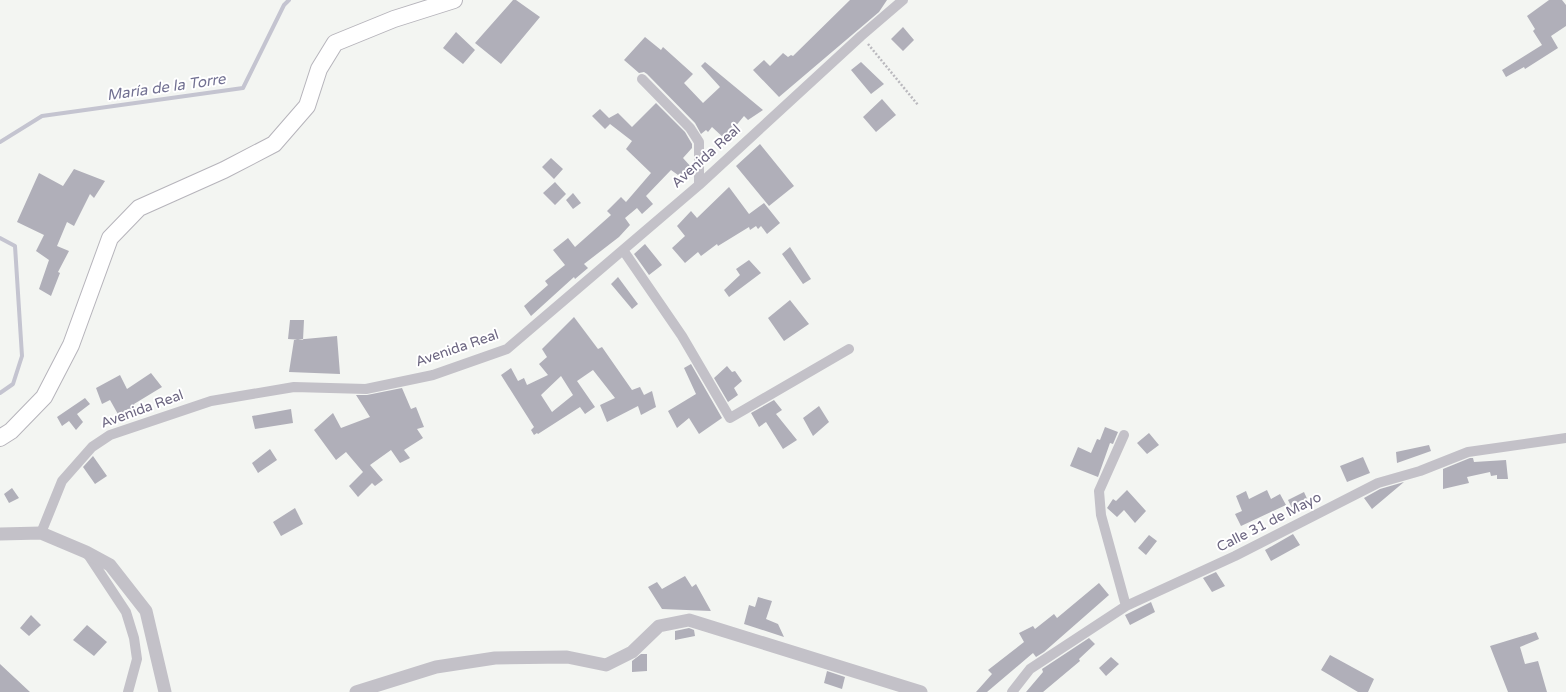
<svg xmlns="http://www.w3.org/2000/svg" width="1566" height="692" font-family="'Varela Round',sans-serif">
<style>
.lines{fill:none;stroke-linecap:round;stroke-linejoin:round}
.stream{stroke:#c4c4d0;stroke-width:4}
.building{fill:#b0afb9;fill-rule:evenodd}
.primary-casing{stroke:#b6b4bb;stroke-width:18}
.path{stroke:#bab9be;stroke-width:2.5;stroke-dasharray:2 2;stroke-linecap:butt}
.minor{stroke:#c3c1c8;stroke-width:10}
.tertiary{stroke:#c3c1c8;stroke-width:13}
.primary{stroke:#fff;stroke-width:16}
.labels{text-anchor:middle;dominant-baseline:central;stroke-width:4;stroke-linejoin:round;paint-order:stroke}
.street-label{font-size:14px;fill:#6c6681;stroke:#fff}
.water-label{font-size:15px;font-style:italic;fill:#727192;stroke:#fff}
</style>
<rect width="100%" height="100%" fill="#f3f5f2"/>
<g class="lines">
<path class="stream" d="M 0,142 L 42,116 L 243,88 L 284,5 L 289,0
M 0,238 L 15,246 L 22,356 L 13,384 L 0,393"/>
</g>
<path class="building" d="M 513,0 L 516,0 L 540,17 L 501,64 L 475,43 Z
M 850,0 L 887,0 L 879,12 L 779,97 L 753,70 L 764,60 L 770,66 L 783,53 L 788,57 L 791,55 L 793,56 Z
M 1549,0 L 1562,0 L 1566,5 L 1566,26 L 1551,36 L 1558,48 L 1525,69 L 1524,67 L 1506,77 L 1502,70 L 1542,45 L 1533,31 L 1535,29 L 1527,16 Z
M 903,27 L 914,40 L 903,51 L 891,39 Z
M 456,32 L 475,50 L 463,64 L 443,48 Z
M 645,37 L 661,50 L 663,47 L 693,74 L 684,83 L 703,103 L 720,87 L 701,66 L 705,62 L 763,110 L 748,120 L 744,116 L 725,139 L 712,127 L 708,132 L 706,130 L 701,134 L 695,123 L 647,74 L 644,72 L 639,73 L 624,60 Z
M 861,62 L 884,84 L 871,94 L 851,70 Z
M 882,99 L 896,115 L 876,132 L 863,117 Z
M 656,103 L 685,132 L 692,144 L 692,148 L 683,158 L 692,168 L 692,171 L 685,180 L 671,170 L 646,196 L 653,204 L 642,214 L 637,208 L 625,218 L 630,225 L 619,237 L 584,264 L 588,268 L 575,279 L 574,277 L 531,316 L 524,306 L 548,285 L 545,281 L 565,265 L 553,250 L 568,238 L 575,247 L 611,215 L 607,211 L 621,197 L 626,202 L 651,173 L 626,149 L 632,141 L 610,124 L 605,129 L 592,116 L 600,109 L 609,118 L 618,113 L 632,127 Z
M 760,144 L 794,186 L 769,206 L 736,166 Z
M 551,158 L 563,169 L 554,179 L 542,167 Z
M 74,169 L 105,181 L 94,198 L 90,194 L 74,226 L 67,222 L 57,246 L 69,251 L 58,272 L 60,273 L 51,296 L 39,289 L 49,260 L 36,251 L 44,235 L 17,222 L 39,173 L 63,186 Z
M 555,182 L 566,194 L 555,205 L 543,193 Z
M 729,187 L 749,214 L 764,203 L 780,223 L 767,234 L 761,226 L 758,229 L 756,226 L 750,230 L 749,227 L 718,246 L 717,244 L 701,256 L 698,252 L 685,263 L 672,248 L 685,236 L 677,226 L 691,211 L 697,218 Z
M 573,193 L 581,203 L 573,209 L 566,200 Z
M 645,244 L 662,265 L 649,275 L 634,254 Z
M 790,247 L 811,279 L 803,284 L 782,254 Z
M 749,260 L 761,273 L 729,297 L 724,290 L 740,275 L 736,269 Z
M 618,277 L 638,304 L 632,309 L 611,284 Z
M 790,300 L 809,324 L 784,341 L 768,318 Z
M 574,317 L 598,349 L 602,347 L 632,390 L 640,387 L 644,395 L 652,391 L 656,407 L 641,415 L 638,406 L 607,422 L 600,405 L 615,398 L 593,370 L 577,381 L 595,407 L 585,414 L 580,407 L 538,434 L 537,433 L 534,435 L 531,430 L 534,427 L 501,375 L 511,368 L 518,381 L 524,378 L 527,385 L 548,375 L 539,364 L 547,357 L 542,349 ZM 561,376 L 573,395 L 552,412 L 541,395 Z
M 290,320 L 304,320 L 303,340 L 288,339 Z
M 337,336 L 340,374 L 289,372 L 294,340 Z
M 691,364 L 722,418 L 699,434 L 689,418 L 677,428 L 668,411 L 696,394 L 684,368 Z
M 727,366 L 732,372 L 735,371 L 742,381 L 734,388 L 738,395 L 728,402 L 714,378 Z
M 151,373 L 162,387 L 134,404 L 136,408 L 119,416 L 110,400 L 102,404 L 96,388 L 120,375 L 127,389 Z
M 402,388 L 411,409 L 416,407 L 424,427 L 417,429 L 423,438 L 404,450 L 410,458 L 400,463 L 391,450 L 370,465 L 383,480 L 375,486 L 372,483 L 358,497 L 349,486 L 363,472 L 346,452 L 336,460 L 314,430 L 333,413 L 341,428 L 370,417 L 356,395 L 367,395 Z
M 85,398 L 90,404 L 77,414 L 83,422 L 76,430 L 69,421 L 62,426 L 57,417 Z
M 774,400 L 782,410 L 776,414 L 797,440 L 783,449 L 766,422 L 759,427 L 751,413 Z
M 819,406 L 829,422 L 813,436 L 803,418 Z
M 291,409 L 293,423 L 255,429 L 252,416 Z
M 1105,427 L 1118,432 L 1113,444 L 1110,443 L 1098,477 L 1070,466 L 1078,447 L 1091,453 L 1097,439 L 1100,440 Z
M 1149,433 L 1159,445 L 1147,454 L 1137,443 Z
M 1429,445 L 1431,451 L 1397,463 L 1396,452 Z
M 270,449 L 277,460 L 258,473 L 252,463 Z
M 93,456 L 107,476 L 95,484 L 83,467 Z
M 1363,457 L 1370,473 L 1347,482 L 1340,466 Z
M 1470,458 L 1473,458 L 1474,462 L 1506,460 L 1508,479 L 1497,479 L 1497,475 L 1491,476 L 1490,472 L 1467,477 L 1469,483 L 1443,489 L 1443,469 Z
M 1404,482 L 1372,509 L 1364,498 L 1380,489 Z
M 12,488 L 19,498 L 9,503 L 4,494 Z
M 1127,490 L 1146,511 L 1135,523 L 1124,510 L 1117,517 L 1107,508 L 1113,499 L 1116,501 Z
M 1267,490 L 1271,499 L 1280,494 L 1286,505 L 1241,526 L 1235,514 L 1242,511 L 1236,496 L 1246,491 L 1249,499 Z
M 1304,492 L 1309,503 L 1294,512 L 1288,500 Z
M 295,508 L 303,524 L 281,536 L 273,522 Z
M 1293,534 L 1300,545 L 1271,561 L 1265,550 Z
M 1149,535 L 1157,541 L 1146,555 L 1138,548 Z
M 1216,572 L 1225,586 L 1212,592 L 1203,578 Z
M 685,576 L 692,587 L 696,584 L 711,611 L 662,609 L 648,587 L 657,582 L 662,589 Z
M 1099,583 L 1109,595 L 1044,652 L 1036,657 L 1033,653 L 987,692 L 976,692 L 992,674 L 988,670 L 1024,642 L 1019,633 L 1033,626 L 1035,629 L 1054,614 L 1057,618 Z
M 758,597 L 772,601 L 766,619 L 778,624 L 784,637 L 744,624 L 749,605 L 755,607 Z
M 1151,602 L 1155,612 L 1130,625 L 1125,615 Z
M 31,615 L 41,625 L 29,636 L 20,628 Z
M 87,625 L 107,642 L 94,656 L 73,640 Z
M 689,628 L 694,630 L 695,636 L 675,640 L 675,631 Z
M 1536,632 L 1539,639 L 1520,647 L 1525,664 L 1538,661 L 1547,692 L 1508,692 L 1490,646 Z
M 1089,638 L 1095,644 L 1079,659 L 1080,661 L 1043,692 L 1026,692 L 1043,672 L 1042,669 Z
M 641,654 L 647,654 L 647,671 L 632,672 L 632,661 Z
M 1330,655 L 1374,679 L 1368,692 L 1358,692 L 1321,670 Z
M 1111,657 L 1119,664 L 1106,676 L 1099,668 Z
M 0,664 L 30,692 L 0,692 Z
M 827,671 L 845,677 L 842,689 L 824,683 Z"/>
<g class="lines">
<g class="primary-casing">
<path id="primary" d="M 0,438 L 11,431 L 44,397 L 71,345 L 110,238 L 139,208 L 224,170 L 274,144 L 307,106 L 319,69 L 335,43 L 394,19 L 454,0"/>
</g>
<path class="path" d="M 868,44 L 918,105"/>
<path class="minor" d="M 642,79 L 690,128 L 699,142 L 699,185
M 623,250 L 682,336 L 730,418 L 849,349
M 1124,435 L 1099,491 L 1101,515 L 1126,606
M 41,533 L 62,481 L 92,447 L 110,435 L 211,401 L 294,387 L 366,389 L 433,375 L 507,349 L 699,185 L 861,36 L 903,0
M 87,553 L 126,612 L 134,638 L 137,659 L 128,692
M 1012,692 L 1030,669 L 1126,606 L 1235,556 L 1378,483 L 1420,471 L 1468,452 L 1566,438"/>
<path class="tertiary" d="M 0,534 L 41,533 L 86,552 L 110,565 L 146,611 L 165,692
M 356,692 L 436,667 L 495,658 L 567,657 L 606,665 L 632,652 L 659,626 L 689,620 L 921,692"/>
<use href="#primary" class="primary"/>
</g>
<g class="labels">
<g class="street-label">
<text transform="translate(706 156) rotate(-42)">Avenida Real</text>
<text transform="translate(457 348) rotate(-19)">Avenida Real</text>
<text transform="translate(142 409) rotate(-20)">Avenida Real</text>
<text transform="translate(1269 522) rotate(-27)">Calle 31 de Mayo</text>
</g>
<g class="water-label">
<text transform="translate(166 87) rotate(-8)">María de la Torre</text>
</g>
</g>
</svg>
